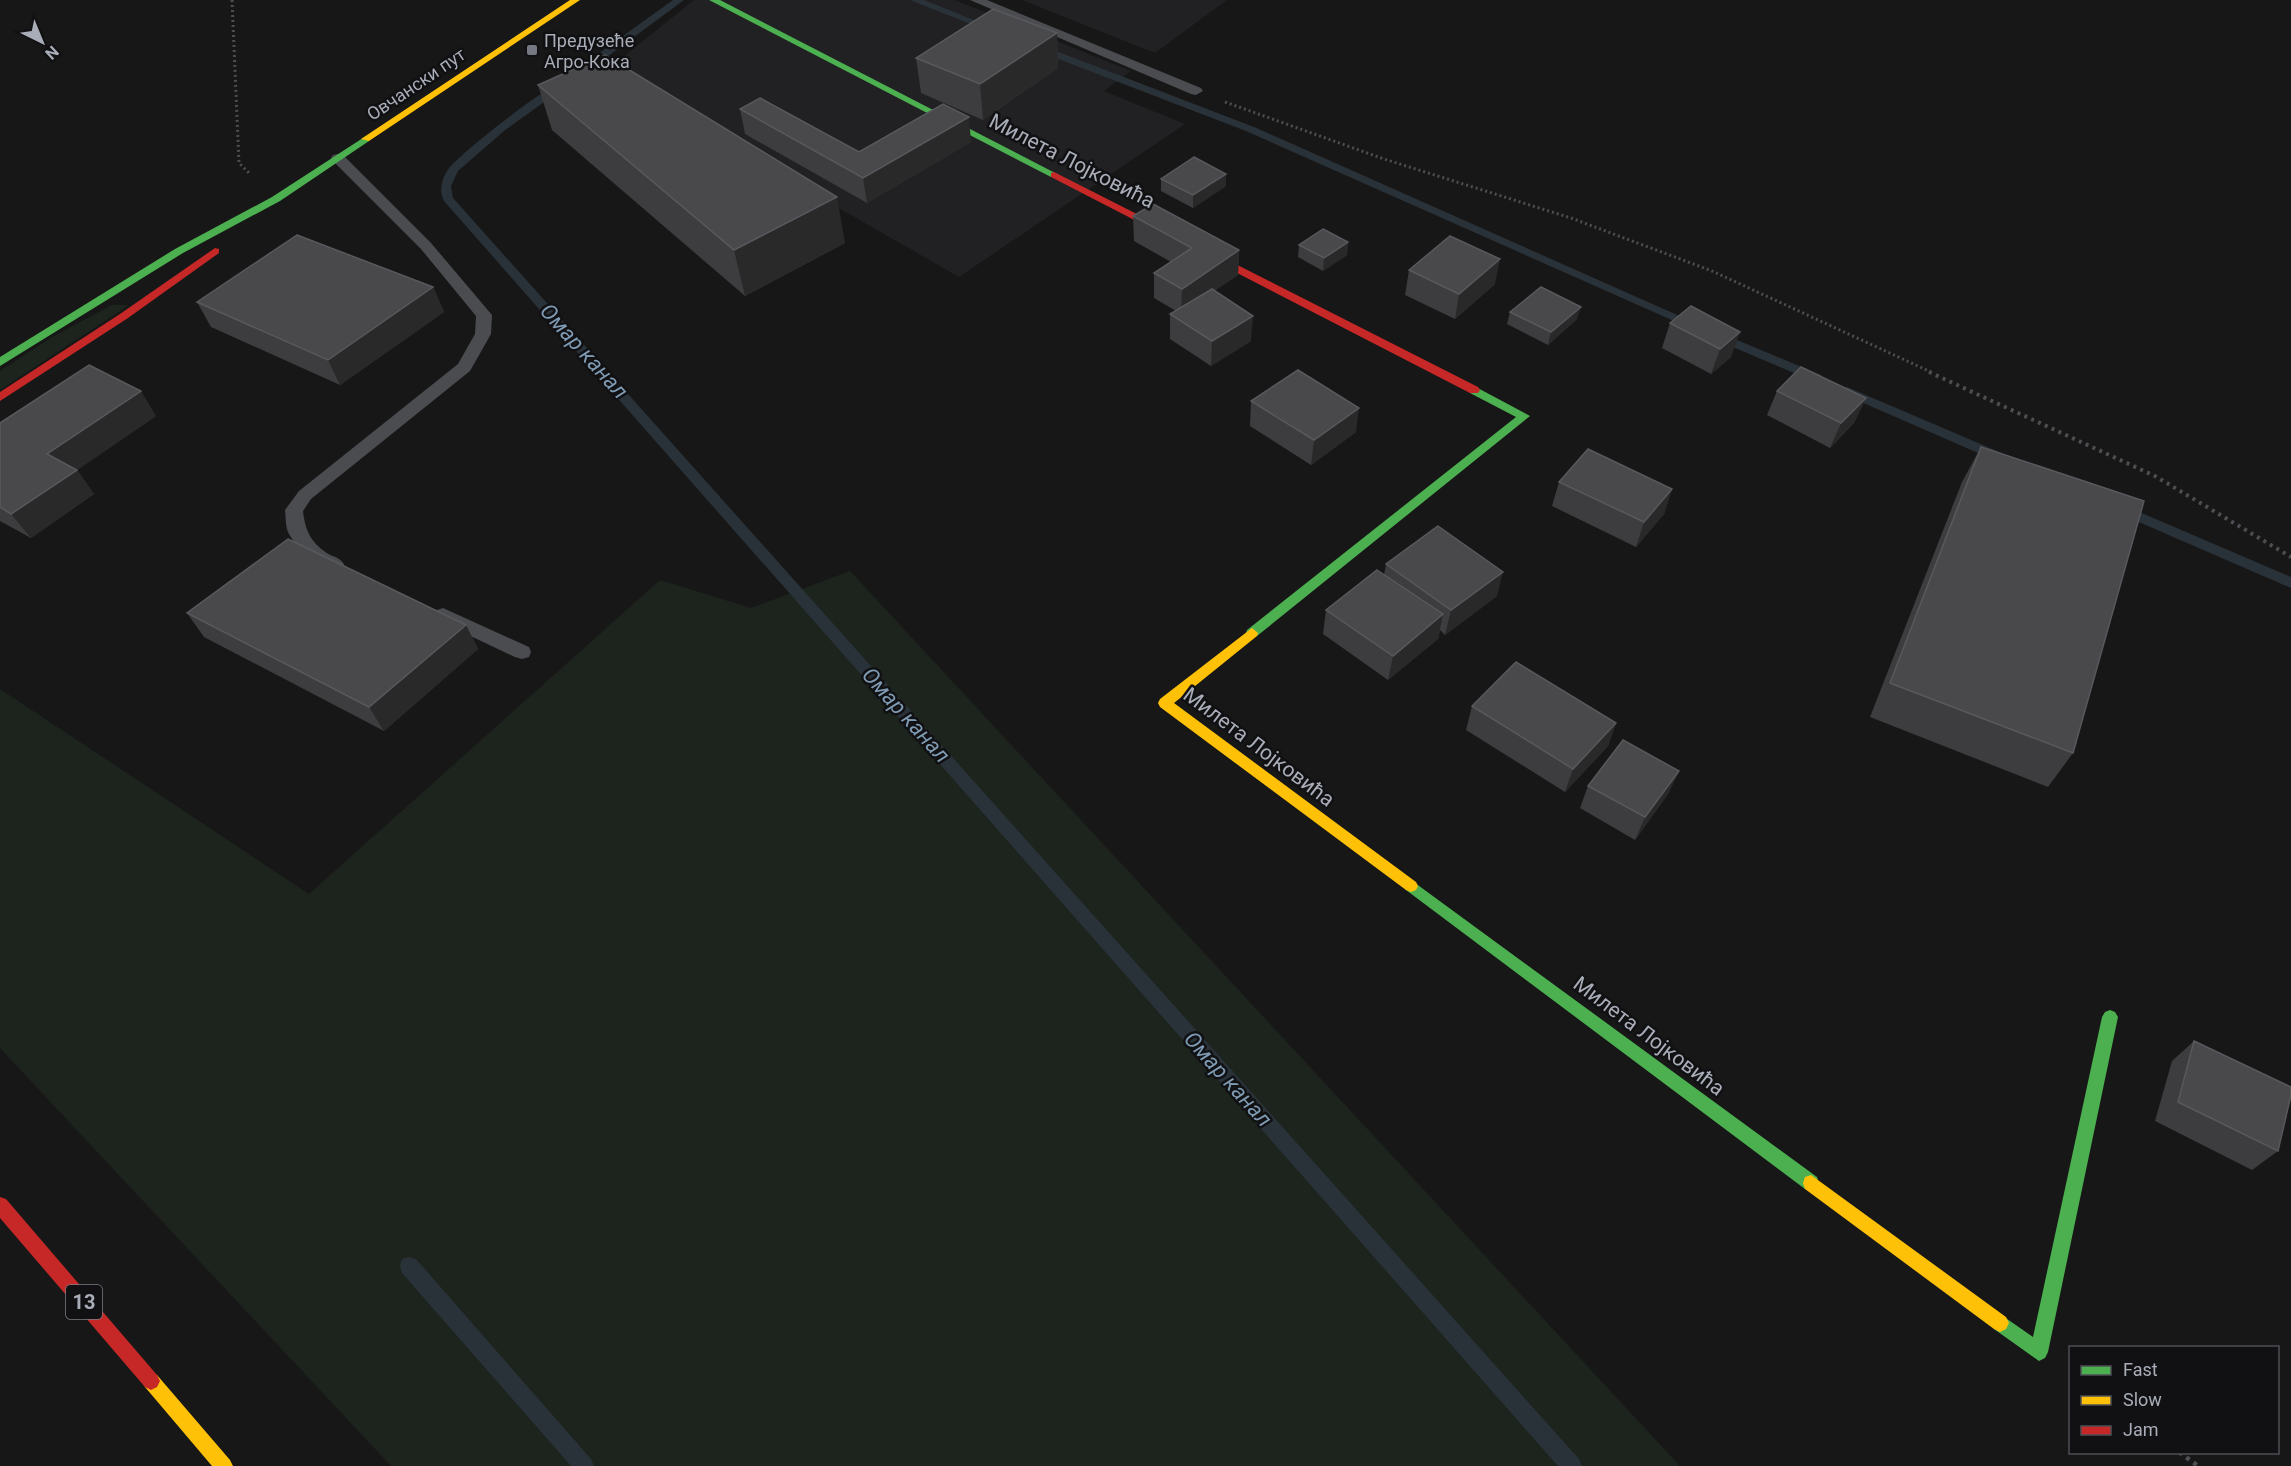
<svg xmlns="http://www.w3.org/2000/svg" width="2291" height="1466" font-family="Roboto,sans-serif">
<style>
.built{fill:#212123}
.green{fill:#1d241e}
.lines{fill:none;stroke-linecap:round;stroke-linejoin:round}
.stream{fill:#2a3239;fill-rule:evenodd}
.path-far2{stroke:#4d4e52;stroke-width:3;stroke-dasharray:2 3;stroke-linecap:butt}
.path-far1{stroke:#4d4e52;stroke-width:4;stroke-dasharray:3 4.5;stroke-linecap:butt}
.path{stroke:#4d4e52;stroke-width:4.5;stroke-dasharray:4 5;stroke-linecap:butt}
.lane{fill:#4b4c50;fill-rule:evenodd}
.fast{fill:#4caf50;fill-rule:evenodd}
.slow{fill:#ffc107;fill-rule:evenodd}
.jam{fill:#c62828;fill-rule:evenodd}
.wall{fill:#3d3d3f}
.shaded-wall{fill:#29292a}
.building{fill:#49494c;stroke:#58595d;stroke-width:1.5}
.poi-dot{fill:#757880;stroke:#111113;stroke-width:2}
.labels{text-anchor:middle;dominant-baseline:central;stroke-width:5;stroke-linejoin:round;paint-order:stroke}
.far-poi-label{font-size:18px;fill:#a8adb8;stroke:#111113;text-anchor:start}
.far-street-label{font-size:18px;fill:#a8adb8;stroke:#111113}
.shield{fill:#111113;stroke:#7b7e86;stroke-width:1.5}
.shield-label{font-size:20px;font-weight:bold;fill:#a8adb8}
.street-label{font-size:21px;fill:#a8adb8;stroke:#111113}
.water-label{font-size:22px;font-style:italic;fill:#7f9bb3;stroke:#111113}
</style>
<rect width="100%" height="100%" fill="#171717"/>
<path class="built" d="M 694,0 L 955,0 L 1131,71 L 1104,91 L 1185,124 L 959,277 L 603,73 Z
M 1022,0 L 1227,0 L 1155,53 Z"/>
<path class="green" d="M 112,305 L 129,305 L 0,390 L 0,371 L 52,337 Z
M 850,571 L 1680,1466 L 391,1466 L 0,1048 L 0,689 L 309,894 L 660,580 L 751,608 Z"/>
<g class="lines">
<path class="stream" d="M 673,0 L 684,0 L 588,71 L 580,71 L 580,67 Z
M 910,0 L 924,0 L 996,29 L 988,31 Z
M 1035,46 L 1043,46 L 1254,127 L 1702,326 L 1696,330 L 1692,329 L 1246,131 L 1035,50 Z
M 557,85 L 562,88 L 561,90 L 504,131 L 458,171 L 451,186 L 453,198 L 1579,1459 L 1582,1466 L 1558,1466 L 444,201 C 439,191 441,181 447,171 C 455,157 541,90 557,85 Z
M 1718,332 L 1821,375 L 1823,378 L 1821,381 L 1813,381 L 1714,339 L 1712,336 Z
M 1847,387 L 2004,454 L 2005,457 L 1999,461 L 1994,460 L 1843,394 L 1841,391 L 1843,388 Z
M 2123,505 L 2291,577 L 2291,588 L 2118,513 L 2116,510 Z
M 409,1257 L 416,1259 L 591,1459 L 594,1466 L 571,1466 L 402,1273 L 400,1266 L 402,1259 Z"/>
<path class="path-far2" d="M 232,0 L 239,163 L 249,173
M 1225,102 L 1384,159 L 1571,218 L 1712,271 L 1933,373"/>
<path class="path-far1" d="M 1929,372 L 2155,476 L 2291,557"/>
<path class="path" d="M 2179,1452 L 2198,1466"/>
<path class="lane" d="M 970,0 L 987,0 L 1201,88 L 1203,91 L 1196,95 L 1191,94 Z
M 338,154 L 343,155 L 431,243 L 492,315 L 491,334 L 470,371 L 311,499 L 303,511 C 305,528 309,540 324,551 C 331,557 339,556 344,564 L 341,569 C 322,574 298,550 289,534 C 285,527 286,517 285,510 L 299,491 L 458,364 L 475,334 L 476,316 L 421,249 L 333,161 L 331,158 L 333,155 Z
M 443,608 L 529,647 L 531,652 L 529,657 L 522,659 L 515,657 L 437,620 L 434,615 L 437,610 Z"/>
<path class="fast" d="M 709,0 L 720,0 L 1059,175 L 1051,177 Z
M 366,136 L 369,137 L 369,141 L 280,201 L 183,253 L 0,366 L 0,357 L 175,249 L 272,197 Z
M 1474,386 L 1530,416 L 1257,636 L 1247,636 L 1246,633 L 1247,630 L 1516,417 L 1470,393 L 1468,390 Z
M 1411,880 L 1817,1177 L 1819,1183 L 1817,1189 L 1811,1191 L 1805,1189 L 1406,890 L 1404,886 L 1406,882 Z
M 2110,1010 L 2115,1012 L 2118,1017 L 2048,1352 L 2045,1358 L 2039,1361 L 1994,1329 L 1991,1323 L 1994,1317 L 2000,1314 L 2033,1337 L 2102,1017 L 2105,1012 Z"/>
<path class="slow" d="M 570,0 L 580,0 L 369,141 L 361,139 Z
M 1252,628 L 1258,633 L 1257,636 L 1174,703 L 1416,882 L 1418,886 L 1416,890 L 1411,892 L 1406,890 L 1160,707 L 1158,703 L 1160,699 Z
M 1811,1175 L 2006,1317 L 2009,1323 L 2006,1329 L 2000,1332 L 1994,1329 L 1805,1189 L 1803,1183 L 1805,1177 Z
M 151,1372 L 157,1375 L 230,1460 L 233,1466 L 212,1466 L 145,1387 L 142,1381 L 145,1375 Z"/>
<path class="jam" d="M 1054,172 L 1478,387 L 1480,390 L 1478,393 L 1470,393 L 1051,177 L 1051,173 Z
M 215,248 L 219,249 L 219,253 L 128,318 L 0,401 L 0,392 L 120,314 Z
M 0,1197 L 6,1199 L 157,1375 L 160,1381 L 157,1387 L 151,1390 L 145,1387 L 0,1218 Z"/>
</g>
<path class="wall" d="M 1057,33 L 1058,68 L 983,120 L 921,93 L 916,58 Z
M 538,85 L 845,243 L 745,296 L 552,130 Z
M 740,109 L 859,152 L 971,142 L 867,203 L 745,134 Z
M 1161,179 L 1226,186 L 1193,208 L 1161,191 Z
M 1133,216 L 1239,250 L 1238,275 L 1214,291 L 1251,341 L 1211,366 L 1170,339 L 1170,314 L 1176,311 L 1154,298 L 1154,273 L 1171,262 L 1134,241 Z
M 1348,242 L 1347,255 L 1323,271 L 1298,257 L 1299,245 Z
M 1409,270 L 1495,284 L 1455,319 L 1405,295 Z
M 433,287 L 444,312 L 340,385 L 211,327 L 197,302 Z
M 1691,306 L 1731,357 L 1711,374 L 1662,348 L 1670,323 Z
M 1510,312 L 1577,319 L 1548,345 L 1507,324 Z
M 1777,391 L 1866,398 L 1854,423 L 1830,448 L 1767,415 Z
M 1251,401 L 1356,432 L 1311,465 L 1250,426 Z
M 156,416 L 77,470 L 94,494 L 31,538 L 0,521 L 0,423 Z
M 1981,447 L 2073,753 L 2048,787 L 1870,717 L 1962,482 Z
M 1559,482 L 1672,489 L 1664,514 L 1636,547 L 1552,506 Z
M 1386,564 L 1497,596 L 1445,635 L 1440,630 L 1438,639 L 1388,680 L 1323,634 L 1326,610 L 1384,575 Z
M 187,613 L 466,625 L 478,649 L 384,731 L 204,637 Z
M 1472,706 L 1616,723 L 1608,746 L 1565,792 L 1466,730 Z
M 1679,771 L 1668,794 L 1635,840 L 1580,808 L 1588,786 Z
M 2194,1041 L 2278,1151 L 2252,1170 L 2155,1121 L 2172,1061 Z"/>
<path class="shaded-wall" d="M 1057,33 L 1058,68 L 983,120 L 980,84 Z
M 969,117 L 971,142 L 867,203 L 863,178 Z
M 1226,174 L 1226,186 L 1193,208 L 1193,195 Z
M 837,197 L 845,243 L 745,296 L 734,250 Z
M 1348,242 L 1347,255 L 1323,271 L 1324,258 Z
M 1239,250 L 1238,275 L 1181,314 L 1182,289 Z
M 1500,259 L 1495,284 L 1455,319 L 1459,294 Z
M 433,287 L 444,312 L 340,385 L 328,360 Z
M 1581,307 L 1577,319 L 1548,345 L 1551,332 Z
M 1253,316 L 1251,341 L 1211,366 L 1212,341 Z
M 1740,332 L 1731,357 L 1711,374 L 1720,349 Z
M 141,391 L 156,416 L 77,470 L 94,494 L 31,538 L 11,514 L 47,454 Z
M 1866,398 L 1854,423 L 1830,448 L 1841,423 Z
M 1359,408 L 1356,432 L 1311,465 L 1314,440 Z
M 1672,489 L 1664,514 L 1636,547 L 1644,522 Z
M 1503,572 L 1497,596 L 1445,635 L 1451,610 Z
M 1443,614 L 1438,639 L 1388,680 L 1393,656 Z
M 466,625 L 478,649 L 384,731 L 369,707 Z
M 1616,723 L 1608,746 L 1565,792 L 1573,769 Z
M 1679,771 L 1668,794 L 1635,840 L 1645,817 Z"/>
<path class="building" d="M 993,9 L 1057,33 L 980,84 L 916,58 Z
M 605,55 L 837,197 L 734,250 L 538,85 Z
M 760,98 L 859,152 L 943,104 L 969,117 L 863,178 L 740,109 Z
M 1194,157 L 1226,174 L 1193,195 L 1161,179 Z
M 1153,204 L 1239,250 L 1182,289 L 1154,273 L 1192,248 L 1133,216 Z
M 1323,229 L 1348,242 L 1324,258 L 1299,245 Z
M 297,235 L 433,287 L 328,360 L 197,302 Z
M 1450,236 L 1500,259 L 1459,294 L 1409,270 Z
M 1541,287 L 1581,307 L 1551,332 L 1510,312 Z
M 1212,289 L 1253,316 L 1212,341 L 1170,314 Z
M 1691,306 L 1740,332 L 1720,349 L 1670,323 Z
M 89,365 L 141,391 L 47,454 L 77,470 L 11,514 L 0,507 L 0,423 Z
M 1801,367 L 1866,398 L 1841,423 L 1777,391 Z
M 1298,370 L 1359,408 L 1314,440 L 1251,401 Z
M 1981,447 L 2144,501 L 2073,753 L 1890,683 Z
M 1588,449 L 1672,489 L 1644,522 L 1559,482 Z
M 1438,526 L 1503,572 L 1451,610 L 1386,564 Z
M 288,539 L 466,625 L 369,707 L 187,613 Z
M 1377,570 L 1443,614 L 1393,656 L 1326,610 Z
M 1516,662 L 1616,723 L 1573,769 L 1472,706 Z
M 1623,740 L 1679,771 L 1645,817 L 1588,786 Z
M 2194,1041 L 2291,1087 L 2291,1095 L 2278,1151 L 2178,1102 Z"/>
<rect class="poi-dot" x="526" y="44" width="12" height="12" rx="3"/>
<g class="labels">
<g class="far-poi-label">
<text x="544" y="40">Предузеће<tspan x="544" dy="21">Агро-Кока</tspan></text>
</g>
<g class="far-street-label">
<text transform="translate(416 84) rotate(-34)">Овчански пут</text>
</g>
<rect class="shield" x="66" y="1285" width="36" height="34" rx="4.5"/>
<g class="shield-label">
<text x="84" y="1302">13</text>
</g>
<g class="street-label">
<text transform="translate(1072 161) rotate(27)">Милета Лојковића</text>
<text transform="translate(1259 747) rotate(37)">Милета Лојковића</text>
<text transform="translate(1649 1036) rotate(37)">Милета Лојковића</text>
</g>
<g class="water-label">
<text transform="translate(584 351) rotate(48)">Омар канал</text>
<text transform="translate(906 715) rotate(48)">Омар канал</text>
<text transform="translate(1228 1079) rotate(48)">Омар канал</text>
</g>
</g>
<rect x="2069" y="1346" width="210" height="108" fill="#111113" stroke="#4d4f55" stroke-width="1.5"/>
<rect x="2081" y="1366" width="30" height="9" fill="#4caf50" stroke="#4d4f55" stroke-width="1.5"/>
<text x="2123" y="1376" font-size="18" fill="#a8adb8">Fast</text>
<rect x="2081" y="1396" width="30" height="9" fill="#ffc107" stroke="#4d4f55" stroke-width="1.5"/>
<text x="2123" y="1406" font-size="18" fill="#a8adb8">Slow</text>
<rect x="2081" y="1426" width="30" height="9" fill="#c62828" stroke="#4d4f55" stroke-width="1.5"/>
<text x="2123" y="1436" font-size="18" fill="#a8adb8">Jam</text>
<g transform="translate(42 42) rotate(137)" stroke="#111113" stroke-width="4.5" paint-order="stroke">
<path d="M0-4.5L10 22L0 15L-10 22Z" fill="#a8adb8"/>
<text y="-9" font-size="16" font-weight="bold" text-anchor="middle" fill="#a8adb8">N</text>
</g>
</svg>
